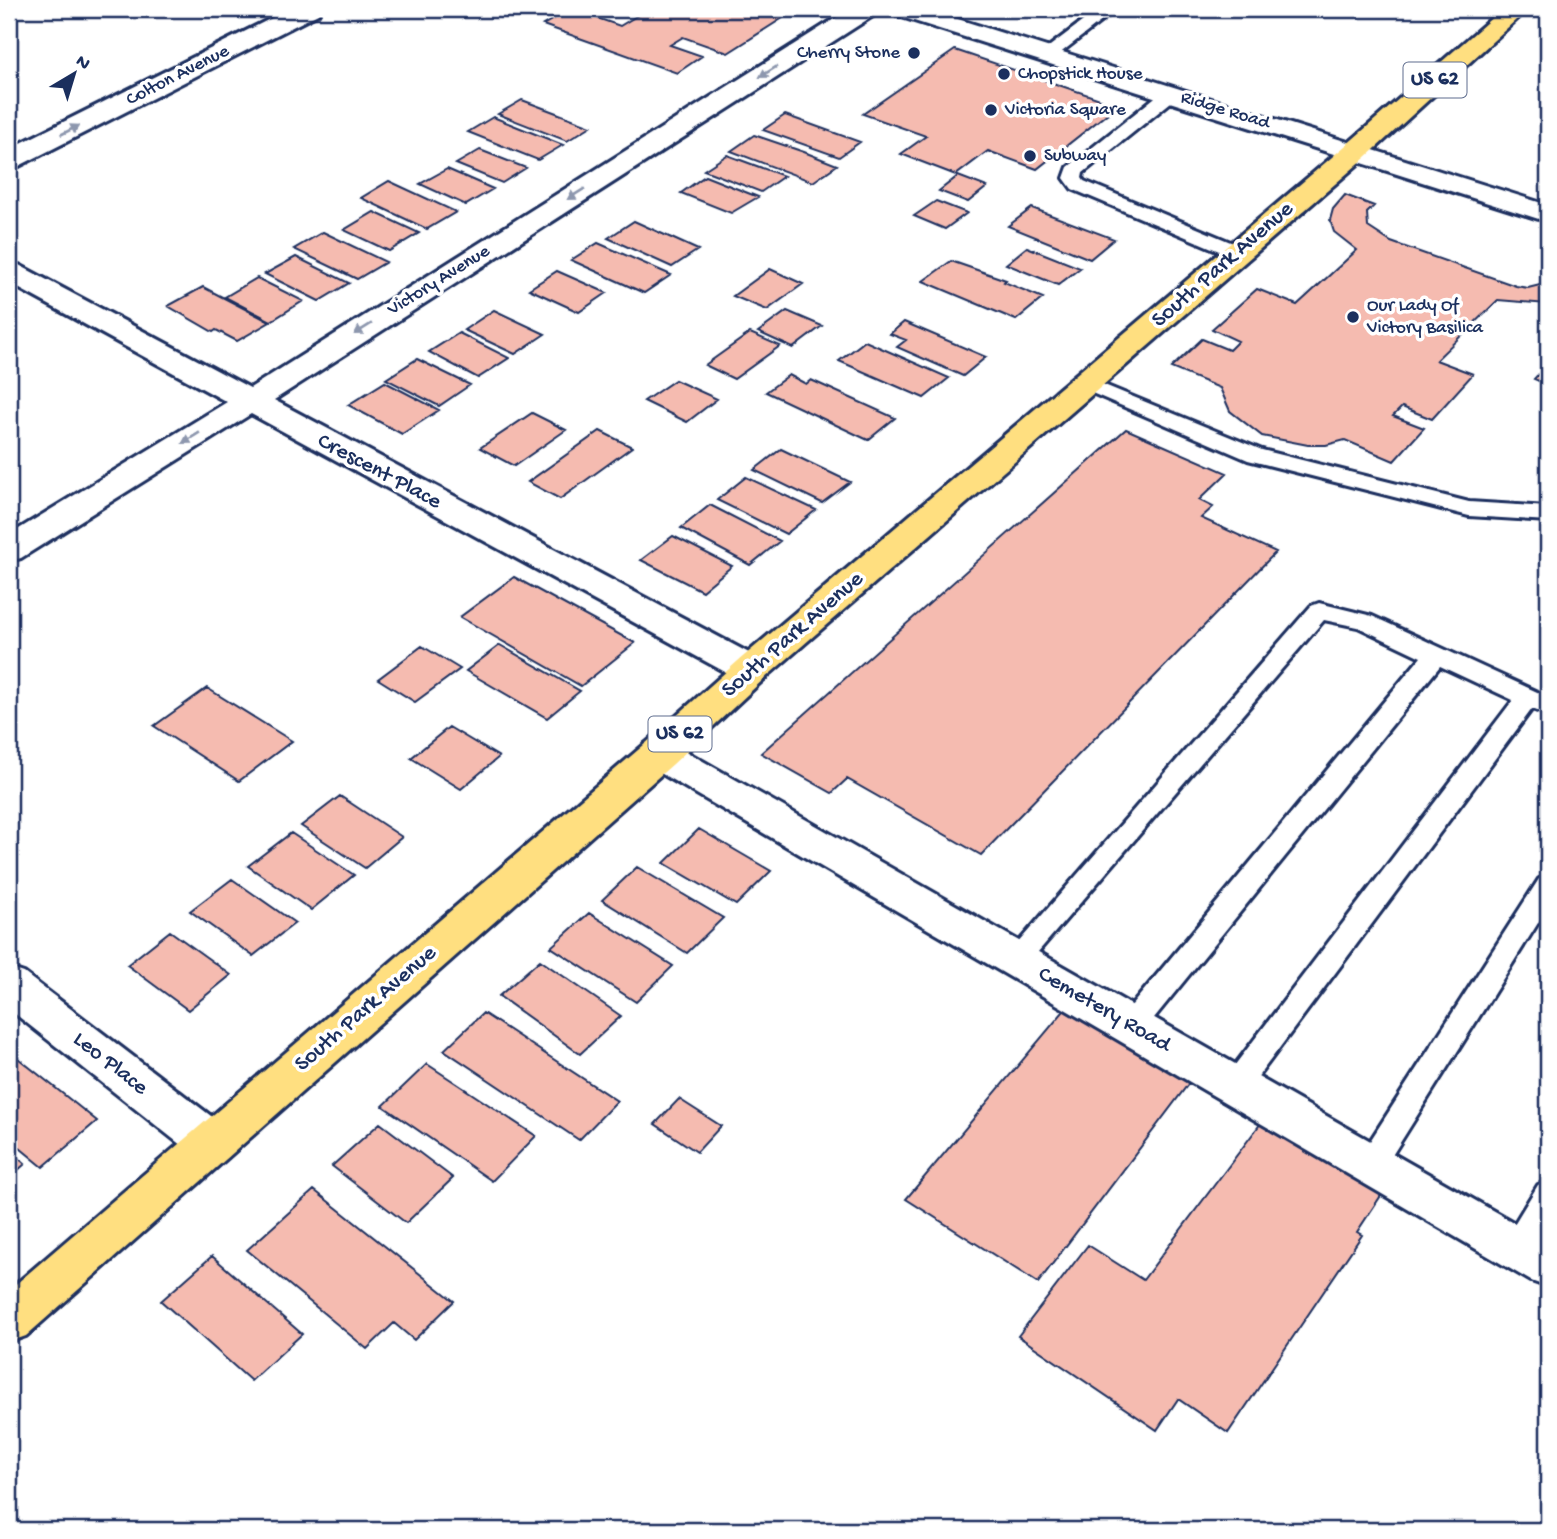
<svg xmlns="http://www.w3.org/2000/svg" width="1557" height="1539" font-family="'Gochi Hand',sans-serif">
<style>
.building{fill:#f5bbb0;stroke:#1b2f5e;stroke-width:2}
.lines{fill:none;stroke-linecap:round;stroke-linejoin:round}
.lane-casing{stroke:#1b2f5e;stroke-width:6}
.street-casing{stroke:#1b2f5e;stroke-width:6}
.secondary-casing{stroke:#1b2f5e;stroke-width:6}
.primary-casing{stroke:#1b2f5e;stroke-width:6}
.lane{fill:#fff;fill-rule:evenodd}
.street{fill:#fff;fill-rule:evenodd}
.secondary{fill:#fff;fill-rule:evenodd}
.primary{fill:#ffdf80;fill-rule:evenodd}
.oneway{fill:#8d97ae}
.poi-dot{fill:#1b2f5e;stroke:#fff;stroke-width:2.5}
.labels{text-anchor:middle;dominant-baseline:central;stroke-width:7;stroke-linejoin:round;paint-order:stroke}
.far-poi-label{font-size:19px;fill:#1b2f5e;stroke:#fff;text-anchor:start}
.far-street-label{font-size:19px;fill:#1b2f5e;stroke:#fff}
.shield{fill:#fff;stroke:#5f6d8e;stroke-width:2}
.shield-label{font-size:21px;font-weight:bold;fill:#1b2f5e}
.street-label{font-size:23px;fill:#1b2f5e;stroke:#fff}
</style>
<rect width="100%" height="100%" fill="#fff"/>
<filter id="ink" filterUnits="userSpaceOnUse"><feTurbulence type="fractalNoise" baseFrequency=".0143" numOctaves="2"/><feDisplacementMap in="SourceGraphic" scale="14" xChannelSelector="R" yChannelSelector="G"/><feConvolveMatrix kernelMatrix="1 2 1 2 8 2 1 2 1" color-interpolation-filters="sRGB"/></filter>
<g filter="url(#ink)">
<path class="building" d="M 571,9 L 620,26 L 648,9 L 797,9 L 728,53 L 683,37 L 670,45 L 702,56 L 677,73 L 543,25 Z
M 955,50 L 1118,105 L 1037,169 L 988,151 L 956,175 L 901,154 L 926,136 L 863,114 Z
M 522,100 L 591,126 L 567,141 L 498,114 Z
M 785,115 L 860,142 L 839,157 L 763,130 Z
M 493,117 L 563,145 L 538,160 L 468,132 Z
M 754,135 L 804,152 L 837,165 L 813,182 L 731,151 Z
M 480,150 L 526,168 L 502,183 L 456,164 Z
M 727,155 L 784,176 L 761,192 L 704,170 Z
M 447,169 L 493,189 L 466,205 L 420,184 Z
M 705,176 L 758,197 L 731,213 L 681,193 Z
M 958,176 L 987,187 L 968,202 L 939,191 Z
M 389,181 L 456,212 L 427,229 L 361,198 Z
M 1345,195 L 1374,206 L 1367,213 L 1368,227 L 1391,242 L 1516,286 L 1528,288 L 1548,283 L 1548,304 L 1498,300 L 1436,360 L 1473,374 L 1432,419 L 1402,407 L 1393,416 L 1424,428 L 1394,461 L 1345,440 L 1326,445 L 1308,445 L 1262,436 L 1230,411 L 1220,388 L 1171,368 L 1202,339 L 1229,350 L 1238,341 L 1212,329 L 1257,289 L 1297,305 L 1357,250 L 1334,232 L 1330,220 L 1333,209 Z
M 936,201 L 967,213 L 945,229 L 914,216 Z
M 1032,208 L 1114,239 L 1090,259 L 1008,226 Z
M 374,212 L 419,233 L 389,251 L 344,230 Z
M 634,221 L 698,250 L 672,267 L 608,238 Z
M 323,232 L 386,262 L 357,279 L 294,249 Z
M 598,243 L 671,275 L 644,293 L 571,260 Z
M 1027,247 L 1080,268 L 1058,285 L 1006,264 Z
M 296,257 L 349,283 L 319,301 L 265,274 Z
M 951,261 L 1006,280 L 1004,282 L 1043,298 L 1016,320 L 923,281 Z
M 770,269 L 803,284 L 767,310 L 733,296 Z
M 557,271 L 607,293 L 579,312 L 529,289 Z
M 257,278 L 303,301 L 271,321 L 225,297 Z
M 203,287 L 270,322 L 237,341 L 216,330 L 213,332 L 168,306 Z
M 494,310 L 545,334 L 515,354 L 464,330 Z
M 787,311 L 822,326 L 793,348 L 758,332 Z
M 904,322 L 986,357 L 963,376 L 897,347 L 906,340 L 890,334 Z
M 459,333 L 509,358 L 478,378 L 429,352 Z
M 750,333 L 780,346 L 734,379 L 705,365 Z
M 865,341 L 949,378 L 924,398 L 839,361 Z
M 417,359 L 470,385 L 439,406 L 386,379 Z
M 1548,364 L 1548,385 L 1534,379 Z
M 789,375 L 806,384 L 811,380 L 895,418 L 868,440 L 766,392 Z
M 675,380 L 717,399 L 687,422 L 644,401 Z
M 385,382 L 439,410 L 402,434 L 348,405 Z
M 532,413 L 566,430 L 514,466 L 480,448 Z
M 1126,429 L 1227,473 L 1199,500 L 1213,507 L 1201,518 L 1276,552 L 981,855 L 847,779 L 832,793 L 761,753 Z
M 600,431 L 632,447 L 560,499 L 528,482 Z
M 781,449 L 850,482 L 822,503 L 754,470 Z
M 746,477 L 816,510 L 786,534 L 717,500 Z
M 710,505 L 780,541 L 750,565 L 681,528 Z
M 673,536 L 732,566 L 702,591 L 641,560 Z
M 514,577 L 635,643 L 581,686 L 460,617 Z
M 500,645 L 580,691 L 547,718 L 466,671 Z
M 422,646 L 460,669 L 415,702 L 378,679 Z
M 207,688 L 292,741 L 239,781 L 154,726 Z
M 449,727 L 499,757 L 461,789 L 411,758 Z
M 340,796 L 402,837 L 365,868 L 301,826 Z
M 699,829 L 771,871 L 736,905 L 664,863 Z
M 291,833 L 354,875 L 311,910 L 248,866 Z
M 637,867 L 723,918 L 687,953 L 602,900 Z
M 232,879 L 295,923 L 253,956 L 190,911 Z
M 589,913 L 673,966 L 636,1002 L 551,947 Z
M 170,931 L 231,975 L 188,1010 L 127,965 Z
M 540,960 L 621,1016 L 580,1054 L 499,996 Z
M 1073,1000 L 1198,1071 L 1038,1283 L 906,1199 Z
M 483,1013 L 617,1101 L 579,1140 L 444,1050 Z
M 9,1051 L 97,1121 L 43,1167 L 9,1139 Z
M 427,1064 L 536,1136 L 492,1181 L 383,1106 Z
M 679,1099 L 721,1126 L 697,1152 L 655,1124 Z
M 380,1123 L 453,1178 L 406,1223 L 332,1166 Z
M 1261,1123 L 1382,1194 L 1357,1232 L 1362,1235 L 1228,1433 L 1178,1399 L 1157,1430 L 1018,1336 L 1088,1245 L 1143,1280 Z
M 9,1150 L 25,1164 L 9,1178 Z
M 314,1190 L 454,1301 L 414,1340 L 394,1323 L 367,1349 L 247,1250 Z
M 212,1256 L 302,1334 L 251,1381 L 161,1301 Z"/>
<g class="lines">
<g class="lane-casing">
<path id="lane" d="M 1099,9 L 1117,9 L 1054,58 L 1042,58 L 1040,55 L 1042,52 Z
M 1170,89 L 1178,94 L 1176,98 L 1083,173 L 1082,178 L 1084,181 L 1245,248 L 1247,252 L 1245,256 L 1231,256 L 1072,189 L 1064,178 L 1068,167 L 1164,90 Z
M 1085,377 L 1262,450 L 1469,502 L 1548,507 L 1548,521 L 1469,516 L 1248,460 L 1078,387 L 1075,383 L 1078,379 Z
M 1319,603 L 1372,616 L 1548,697 L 1548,715 L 1532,709 L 1245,1094 L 1235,1098 L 1225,1094 L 1221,1086 L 1225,1078 L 1513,700 L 1440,666 L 1141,1034 L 1131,1037 L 1121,1034 L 1117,1026 L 1121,1018 L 1421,657 L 1358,627 L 1324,620 L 1025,967 L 1016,970 L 1007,967 L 1003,960 L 1311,606 Z
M 1548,876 L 1548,907 L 1381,1173 L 1371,1176 L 1361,1173 L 1356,1164 L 1361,1155 L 1539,879 Z
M 1548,1181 C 1549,1209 1547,1250 1516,1261 L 1505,1257 L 1501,1248 L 1505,1239 L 1538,1185 Z"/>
</g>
<g class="street-casing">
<path id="street" d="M 290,9 L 321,9 L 318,14 L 19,166 L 9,168 L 9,149 Z
M 850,9 L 879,9 L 876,14 L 274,400 L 764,661 L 769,670 L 764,679 L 751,683 L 738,679 L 251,414 L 21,558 L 9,561 L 9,535 L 227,402 L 9,283 L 9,262 L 19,265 L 250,388 Z
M 659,740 L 673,744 L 1548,1242 L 1548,1287 L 1531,1281 L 645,764 L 640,754 L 645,744 Z
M 9,968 L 24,973 L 228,1129 L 235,1143 L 228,1157 L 212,1162 L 196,1157 L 9,1009 Z"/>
</g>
<g class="secondary-casing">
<path id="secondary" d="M 889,9 L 926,9 L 1548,205 L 1548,222 L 892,14 Z"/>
</g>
<g class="primary-casing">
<path id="primary" d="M 1502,9 L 1528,9 L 1365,158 L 764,679 L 673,764 L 26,1336 L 9,1342 L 9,1290 L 645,744 L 738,661 L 1345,146 Z"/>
</g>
<use href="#lane" class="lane"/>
<use href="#street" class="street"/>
<use href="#secondary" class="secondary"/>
<use href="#primary" class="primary"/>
</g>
<defs><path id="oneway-solid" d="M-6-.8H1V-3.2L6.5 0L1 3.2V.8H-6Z" transform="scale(1.75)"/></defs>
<g class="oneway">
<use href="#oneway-solid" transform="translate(768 72) rotate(148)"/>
<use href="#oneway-solid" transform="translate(70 130) rotate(-27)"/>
<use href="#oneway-solid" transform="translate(576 194) rotate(148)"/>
<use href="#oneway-solid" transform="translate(363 329) rotate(148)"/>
<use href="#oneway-solid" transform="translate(191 438) rotate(148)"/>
</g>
</g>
<g class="poi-dot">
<circle cx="914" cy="53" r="7"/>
<circle cx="1004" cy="74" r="7"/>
<circle cx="991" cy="110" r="7"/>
<circle cx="1030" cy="156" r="7"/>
<circle cx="1353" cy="317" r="7"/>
</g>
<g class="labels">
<g class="far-poi-label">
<text x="900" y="53" text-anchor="end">Cherry Stone</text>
<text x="1018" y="74">Chopstick House</text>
<text x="1005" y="110">Victoria Square</text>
<text x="1044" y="156">Subway</text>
<text x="1367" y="306">Our Lady Of<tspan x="1367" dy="22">Victory Basilica</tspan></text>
</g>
<g class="far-street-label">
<text transform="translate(178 76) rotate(-27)">Colton Avenue</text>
<text transform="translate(1225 111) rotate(17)">Ridge Road</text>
<text transform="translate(439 281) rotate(-32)">Victory Avenue</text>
</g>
<g class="shield">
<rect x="1403.5" y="62.5" width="63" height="35" rx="5"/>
<rect x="648.5" y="716.5" width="63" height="35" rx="5"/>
</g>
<g class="shield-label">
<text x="1435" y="80">US 62</text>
<text x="680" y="734">US 62</text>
</g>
<g class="street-label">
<text transform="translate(1223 265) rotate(-41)">South Park Avenue</text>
<text transform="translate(379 472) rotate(28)">Crescent Place</text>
<text transform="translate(793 635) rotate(-41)">South Park Avenue</text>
<text transform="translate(366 1009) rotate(-41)">South Park Avenue</text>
<text transform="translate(1104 1010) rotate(30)">Cemetery Road</text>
<text transform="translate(110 1064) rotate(38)">Leo Place</text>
</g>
</g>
<rect width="1557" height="1539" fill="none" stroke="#fff" stroke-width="35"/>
<rect x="18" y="18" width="1522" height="1504" fill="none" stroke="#1b2f5e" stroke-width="2.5" filter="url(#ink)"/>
<g transform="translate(74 74) rotate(38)" stroke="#ffffff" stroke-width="5" paint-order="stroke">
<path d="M0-5L12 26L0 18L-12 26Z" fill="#1b2f5e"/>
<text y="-10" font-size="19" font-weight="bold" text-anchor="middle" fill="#1b2f5e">N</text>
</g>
</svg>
